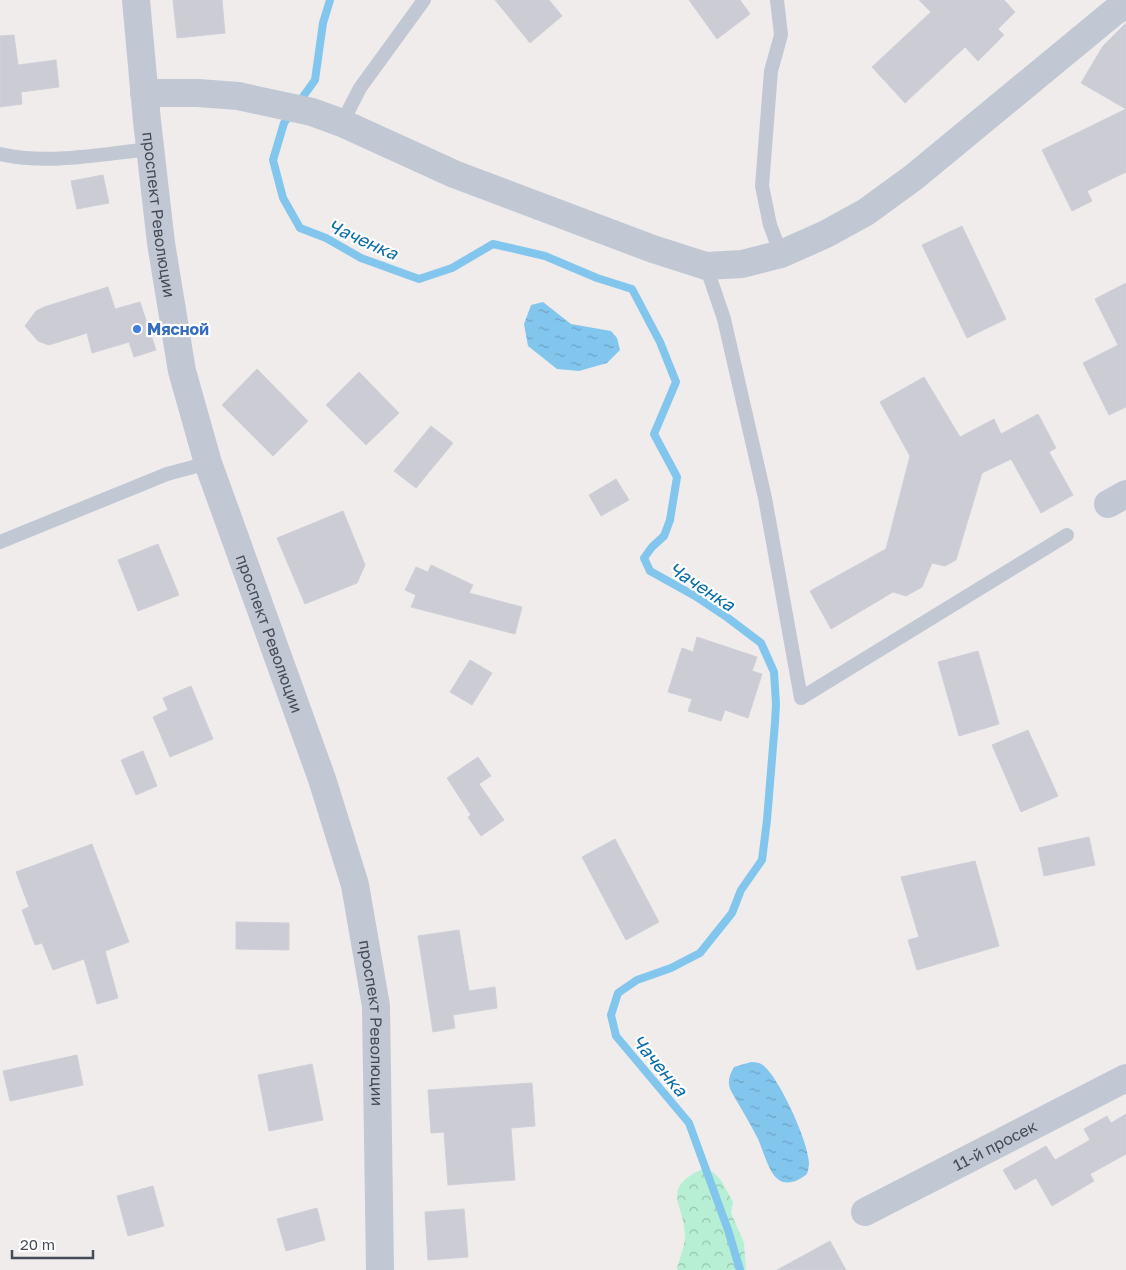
<svg xmlns="http://www.w3.org/2000/svg" width="1126" height="1270" font-family="'Golos Text',sans-serif">
<style>
.forest{fill:url(#forest-crowns)}
.water{fill:url(#water-ripples)}
.lines{fill:none;stroke-linecap:round;stroke-linejoin:round}
.stream{stroke:#83c6ed;stroke-width:8}
.building{fill:#cbccd4;stroke:#cfd0d8}
.service{stroke:#c1c8d4;stroke-width:14}
.minor{stroke:#c1c8d4;stroke-width:28}
.tertiary{stroke:#c1c8d4;stroke-width:28}
.shop-dot{fill:#3f7fe0;stroke:#fff;stroke-width:2}
.labels{text-anchor:middle;dominant-baseline:central;stroke-width:4.5;stroke-linejoin:round;paint-order:stroke}
.street-label{font-size:16px;fill:#444c59;stroke:#fff}
.shop-label{font-size:16px;font-weight:bold;fill:#366cbe;stroke:#fff;text-anchor:start}
.water-label{font-size:18px;font-style:italic;fill:#096da7;stroke:#fff}
</style>
<defs>
<pattern id="forest-crowns" width="20" height="18" patternUnits="userSpaceOnUse" patternTransform="scale(1.25)"><rect width="20" height="18" fill="#b7efd5"/><path d="M2 6a3 3 0 1 1 6 0M12 15a3 3 0 1 1 6 0" fill="none" stroke="#96c4b0"/></pattern>
<pattern id="water-ripples" width="26" height="14" patternUnits="userSpaceOnUse" patternTransform="scale(1.25)"><rect width="26" height="14" fill="#83c6ed"/><path d="M2 4q2-2 4 0t4 0M15 11q2-2 4 0t4 0" fill="none" stroke="#6da3c3"/></pattern>
</defs>
<rect width="100%" height="100%" fill="#efeceb"/>
<path class="forest" d="M 702,1169 L 713,1172 L 721,1180 L 733,1202 L 731,1213 L 744,1243 L 746,1270 L 677,1270 C 679,1258 685,1247 685,1236 C 685,1204 659,1190 702,1169 Z"/>
<path class="water" d="M 543,302 L 571,324 L 611,331 L 617,338 L 620,350 L 607,363 L 579,371 L 557,369 L 528,346 L 524,324 L 531,305 Z
M 751,1062 C 757,1062 761,1063 765,1067 C 781,1082 808,1141 809,1163 C 809,1166 808,1171 807,1174 C 800,1180 788,1186 779,1180 C 769,1174 763,1150 758,1139 C 750,1123 740,1107 731,1091 C 727,1082 729,1076 734,1067 Z"/>
<g class="lines">
<path class="stream" d="M 330,0 L 323,23 L 315,80 L 284,123 L 273,160 L 283,198 L 300,228 L 326,238 L 361,258 L 419,279 L 452,268 L 493,244 L 545,256 L 597,278 L 632,289 L 660,342 L 676,382 L 654,434 L 677,477 L 670,520 L 664,536 L 652,547 L 644,558 L 650,571 L 695,596 L 728,618 L 761,643 L 774,672 L 776,704 L 775,722 L 767,820 L 762,860 L 741,890 L 732,913 L 700,953 L 671,968 L 637,980 L 618,993 L 611,1015 L 616,1036 L 689,1123 L 728,1230 L 740,1270"/>
</g>
<path class="building" d="M 173,0 L 222,0 L 225,33 L 177,38 Z
M 495,0 L 549,0 L 562,16 L 530,43 Z
M 689,0 L 740,0 L 750,14 L 717,39 Z
M 919,0 L 1004,0 L 1015,12 L 998,29 L 1004,35 L 978,61 L 965,47 L 905,103 L 872,67 L 931,12 Z
M 1126,23 L 1126,172 L 1087,191 L 1092,201 L 1072,211 L 1042,150 L 1126,109 L 1081,83 L 1103,46 Z
M 14,35 L 18,65 L 56,60 L 59,87 L 21,92 L 22,104 L 0,107 L 0,36 Z
M 103,175 L 109,203 L 77,209 L 71,181 Z
M 962,226 L 1006,319 L 967,338 L 922,245 Z
M 1126,283 L 1126,407 L 1109,415 L 1083,363 L 1118,345 L 1095,299 Z
M 108,287 L 115,309 L 140,302 L 156,350 L 134,357 L 129,342 L 92,353 L 87,333 L 49,345 L 38,341 L 25,326 L 36,311 L 44,307 Z
M 257,369 L 308,421 L 273,456 L 222,405 Z
M 359,372 L 399,413 L 366,445 L 326,405 Z
M 924,377 L 960,437 L 994,419 L 1001,434 L 1038,414 L 1056,448 L 1049,452 L 1073,495 L 1041,513 L 1011,459 L 982,473 L 956,560 L 945,566 L 932,563 L 922,587 L 906,596 L 893,592 L 831,629 L 810,591 L 886,549 L 910,456 L 880,402 Z
M 431,426 L 453,443 L 416,488 L 394,471 Z
M 616,479 L 629,500 L 601,516 L 589,495 Z
M 343,511 L 365,565 L 357,583 L 305,604 L 277,538 Z
M 158,544 L 179,595 L 138,611 L 118,560 Z
M 431,565 L 473,585 L 469,593 L 522,607 L 515,634 L 411,607 L 416,595 L 405,590 L 416,567 L 428,572 Z
M 697,637 L 757,657 L 752,671 L 762,674 L 748,718 L 725,710 L 721,721 L 688,711 L 692,699 L 668,692 L 682,648 L 693,652 Z
M 978,651 L 999,724 L 959,736 L 938,662 Z
M 470,660 L 492,673 L 472,705 L 450,692 Z
M 191,686 L 213,739 L 170,757 L 153,717 L 168,710 L 163,698 Z
M 1028,730 L 1058,796 L 1021,812 L 992,745 Z
M 143,751 L 157,786 L 136,795 L 121,760 Z
M 478,757 L 491,776 L 479,784 L 504,820 L 481,836 L 468,817 L 471,815 L 447,778 Z
M 1089,837 L 1095,865 L 1044,876 L 1038,848 Z
M 615,839 L 659,922 L 626,940 L 582,857 Z
M 92,844 L 129,942 L 105,951 L 118,998 L 97,1004 L 84,959 L 53,970 L 42,943 L 35,945 L 22,910 L 29,907 L 16,872 Z
M 975,861 L 999,946 L 917,970 L 908,940 L 919,937 L 901,877 Z
M 236,922 L 289,923 L 289,950 L 236,949 Z
M 459,930 L 469,991 L 495,987 L 497,1008 L 453,1015 L 455,1028 L 433,1032 L 418,936 Z
M 77,1055 L 83,1085 L 10,1101 L 3,1071 Z
M 312,1064 L 323,1120 L 269,1131 L 258,1075 Z
M 532,1083 L 535,1126 L 511,1128 L 515,1180 L 448,1185 L 444,1132 L 431,1133 L 428,1090 Z
M 1126,1114 L 1126,1154 L 1090,1174 L 1094,1181 L 1052,1206 L 1036,1178 L 1015,1190 L 1003,1170 L 1046,1146 L 1055,1160 L 1090,1140 L 1084,1129 L 1107,1116 L 1111,1123 Z
M 153,1186 L 164,1226 L 128,1236 L 117,1196 Z
M 317,1208 L 325,1240 L 286,1251 L 277,1219 Z
M 464,1209 L 468,1257 L 428,1260 L 425,1212 Z
M 830,1241 L 846,1270 L 777,1270 Z"/>
<g class="lines">
<path class="service" d="M 777,0 L 781,35 L 771,71 L 762,186 L 770,225 L 781,254
M 342,123 L 360,88 L 424,0
M 0,154 C 49,165 101,154 150,149
M 706,266 L 724,319 L 765,498 L 801,698 L 1067,535
M 0,542 L 167,474 L 208,463"/>
<g class="minor">
<path d="M 1108,504 L 1126,494"/>
<path id="s1" d="M 865,1212 L 1126,1078"/>
</g>
<g class="tertiary">
<path id="s2" d="M 136,0 L 147,121 L 161,243 L 182,371 L 208,463 L 322,779 L 355,885 L 376,1006 L 380,1270"/>
<path d="M 144,93 L 198,93 L 238,96 L 312,112 L 342,123 L 454,174 L 653,249 L 706,266 L 742,264 L 781,254 L 826,234 L 866,212 L 914,177 L 1114,12 L 1126,4"/>
</g>
</g>
<circle class="shop-dot" cx="137" cy="329" r="5"/>
<g class="labels">
<g class="street-label">
<text stroke="none"><textPath href="#s2" startOffset="216">проспект Революции</textPath></text>
<text stroke="none"><textPath href="#s2" startOffset="651">проспект Революции</textPath></text>
<text stroke="none"><textPath href="#s2" startOffset="1056">проспект Революции</textPath></text>
<text stroke="none"><textPath href="#s1" startOffset="146">11-й просек</textPath></text>
</g>
<g class="shop-label">
<text x="147" y="329">Мясной</text>
</g>
<g class="water-label">
<text transform="translate(363 239) rotate(24)">Чаченка</text>
<text transform="translate(702 586) rotate(33)">Чаченка</text>
<text transform="translate(660 1065) rotate(50)">Чаченка</text>
</g>
</g>
<path d="M12 1250v8h81v-8" fill="none" stroke="#444c59" stroke-width="2.5"/>
<text x="20" y="1250" font-size="15" fill="#444c59" stroke="#ffffff" stroke-width="4" paint-order="stroke">20 m</text>
</svg>
